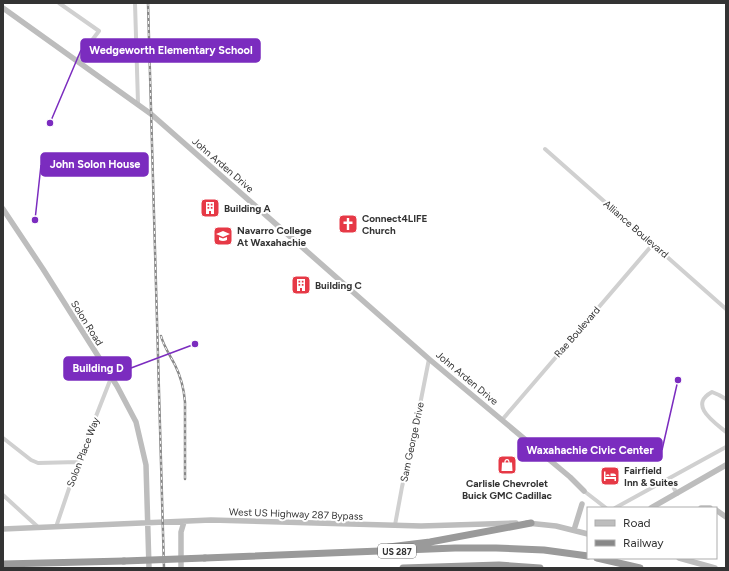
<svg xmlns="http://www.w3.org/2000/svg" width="729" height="571" font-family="Figtree,sans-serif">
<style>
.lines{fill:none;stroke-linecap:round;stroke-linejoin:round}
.street{stroke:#d0d0d0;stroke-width:4}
.secondary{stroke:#bdbdbd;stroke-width:5.5}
.highway{stroke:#9a9a9a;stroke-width:7}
.rail-casing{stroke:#888;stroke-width:2.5}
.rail{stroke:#fff;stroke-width:1;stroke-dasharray:3;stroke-linecap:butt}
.highway-bridge{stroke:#9a9a9a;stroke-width:7}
.labels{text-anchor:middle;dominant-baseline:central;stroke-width:4;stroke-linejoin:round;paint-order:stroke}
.shield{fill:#fff;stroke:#707070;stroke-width:1}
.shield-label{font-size:9px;font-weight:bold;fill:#333}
.street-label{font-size:10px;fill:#333;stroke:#fff}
.poi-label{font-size:10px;font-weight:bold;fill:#333;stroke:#fff;text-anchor:start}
.leader{fill:none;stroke:#7b2cbf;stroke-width:1.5}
.callout-dot{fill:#7b2cbf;stroke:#fff;stroke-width:1.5}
.callout{fill:#7b2cbf;stroke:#7b2cbf;stroke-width:1.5}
.callout-label{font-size:11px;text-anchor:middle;font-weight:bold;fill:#fff}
</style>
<rect width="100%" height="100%" fill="#fff"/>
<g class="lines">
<path class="street" d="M 59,3 L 99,31 L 77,60
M 135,3 L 138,103
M 545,149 L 726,309
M 726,399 L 719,395 L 712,392 C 688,405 714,422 726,432
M 502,420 L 653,244
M 3,438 L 31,460 L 38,463 L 78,462
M 669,479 L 677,494
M 584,491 L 606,508
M 3,495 L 38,527
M 615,508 L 726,447
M 395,525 L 402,487 L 416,425 L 429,359
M 56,527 L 78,462 L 111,378"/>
<path class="secondary" d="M 3,8 L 151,114 L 429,359 L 570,477 L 584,491
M 3,209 L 43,269 L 117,386 L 136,422 L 146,465 L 149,568
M 651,508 L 726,465
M 701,508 L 710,508
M 716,510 L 726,517
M 527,523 L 556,526 L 588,534
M 3,529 L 211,520 L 421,526 L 516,523
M 574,530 L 582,504
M 679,558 L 715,568
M 181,568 L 181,532 L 184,522"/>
<path class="highway" d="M 389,547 L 430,542 L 531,523
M 205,558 L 455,548 L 496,548 L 544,550 L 588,556
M 597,558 L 640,568
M 3,564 L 124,561
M 403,568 L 499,565 L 540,568"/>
<g class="rail-casing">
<path id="rail" d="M 148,3 L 164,568
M 161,336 C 164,347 170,355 175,365 C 181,377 184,389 185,402 L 185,479"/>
</g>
<use href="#rail" class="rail"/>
<path class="highway-bridge" d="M 124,561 L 205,558"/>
</g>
<defs>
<g id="building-square" transform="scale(1)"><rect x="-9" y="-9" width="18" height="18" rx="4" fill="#e63946" stroke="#fff"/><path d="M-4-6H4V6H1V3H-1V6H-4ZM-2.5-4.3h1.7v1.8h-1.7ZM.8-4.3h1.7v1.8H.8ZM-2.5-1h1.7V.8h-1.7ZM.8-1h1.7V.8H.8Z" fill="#fff"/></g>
<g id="church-square" transform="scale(1)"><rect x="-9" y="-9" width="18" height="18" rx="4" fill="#e63946" stroke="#fff"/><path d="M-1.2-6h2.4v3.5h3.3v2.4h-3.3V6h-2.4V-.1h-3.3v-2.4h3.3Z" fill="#fff"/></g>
<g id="university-square" transform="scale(1)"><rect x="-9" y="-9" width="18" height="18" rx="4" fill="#e63946" stroke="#fff"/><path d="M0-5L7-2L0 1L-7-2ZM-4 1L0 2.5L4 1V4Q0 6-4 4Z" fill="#fff"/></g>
<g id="shop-square" transform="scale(1)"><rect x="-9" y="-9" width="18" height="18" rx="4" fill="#e63946" stroke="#fff"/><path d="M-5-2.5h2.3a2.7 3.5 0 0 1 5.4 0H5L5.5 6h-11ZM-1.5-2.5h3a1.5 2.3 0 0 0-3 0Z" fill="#fff"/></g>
<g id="hotel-square" transform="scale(1)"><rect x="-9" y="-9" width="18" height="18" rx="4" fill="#e63946" stroke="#fff"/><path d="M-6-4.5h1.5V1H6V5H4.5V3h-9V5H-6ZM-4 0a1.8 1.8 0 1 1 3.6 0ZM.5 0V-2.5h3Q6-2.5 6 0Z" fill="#fff"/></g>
</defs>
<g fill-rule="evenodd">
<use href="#building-square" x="210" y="208"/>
<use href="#church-square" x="348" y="224"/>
<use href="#university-square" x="223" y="236"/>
<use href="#building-square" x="301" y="285"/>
<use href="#shop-square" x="507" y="465"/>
<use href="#hotel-square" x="610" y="476"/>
</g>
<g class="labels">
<rect class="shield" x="378" y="544" width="38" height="14" rx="3"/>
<g class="shield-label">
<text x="397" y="551">US 287</text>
</g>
<g class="street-label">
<text transform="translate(223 165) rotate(41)">John Arden Drive</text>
<text transform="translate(636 229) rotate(41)">Alliance Boulevard</text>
<text transform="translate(87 323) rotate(58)">Solon Road</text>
<text transform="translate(577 332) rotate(-49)">Rae Boulevard</text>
<text transform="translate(467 378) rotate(40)">John Arden Drive</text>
<text transform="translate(412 442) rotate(-78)">Sam George Drive</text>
<text transform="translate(83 452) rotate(-69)">Solon Place Way</text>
<text transform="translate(296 514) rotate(2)">West US Highway 287 Bypass</text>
</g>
<g class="poi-label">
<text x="224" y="208">Building A</text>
<text x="362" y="218">Connect4LIFE<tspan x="362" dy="12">Church</tspan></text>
<text x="237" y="230">Navarro College<tspan x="237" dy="12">At Waxahachie</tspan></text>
<text x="315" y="285">Building C</text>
<text x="624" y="470">Fairfield<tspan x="624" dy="12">Inn &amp; Suites</tspan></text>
<text x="507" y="483" text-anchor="middle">Carlisle Chevrolet<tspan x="507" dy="12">Buick GMC Cadillac</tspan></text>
</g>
</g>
<path class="leader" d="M50 123L81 50M35 220L41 165M195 344L131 368M678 380L662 450"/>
<g class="callout-dot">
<circle cx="50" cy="123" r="4"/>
<circle cx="35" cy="220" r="4"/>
<circle cx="195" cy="344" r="4"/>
<circle cx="678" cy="380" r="4"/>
</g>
<g class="callout">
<rect x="81" y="39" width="179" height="23" rx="4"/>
<rect x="41" y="153" width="107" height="23" rx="4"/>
<rect x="64" y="357" width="67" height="23" rx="4"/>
<rect x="518" y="438" width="144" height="23" rx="4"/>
</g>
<g class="callout-label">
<text x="171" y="54">Wedgeworth Elementary School</text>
<text x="95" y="168">John Solon House</text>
<text x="98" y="372">Building D</text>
<text x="590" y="454">Waxahachie Civic Center</text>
</g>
<rect width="729" height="571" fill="none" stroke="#333333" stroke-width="8"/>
<rect x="587" y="507" width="130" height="52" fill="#ffffff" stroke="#adadad"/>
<rect x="595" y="520" width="20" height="6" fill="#bdbdbd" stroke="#adadad"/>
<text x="623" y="527" font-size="12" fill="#333333">Road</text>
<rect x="595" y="540" width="20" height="6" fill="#888888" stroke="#adadad"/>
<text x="623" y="547" font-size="12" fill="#333333">Railway</text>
</svg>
